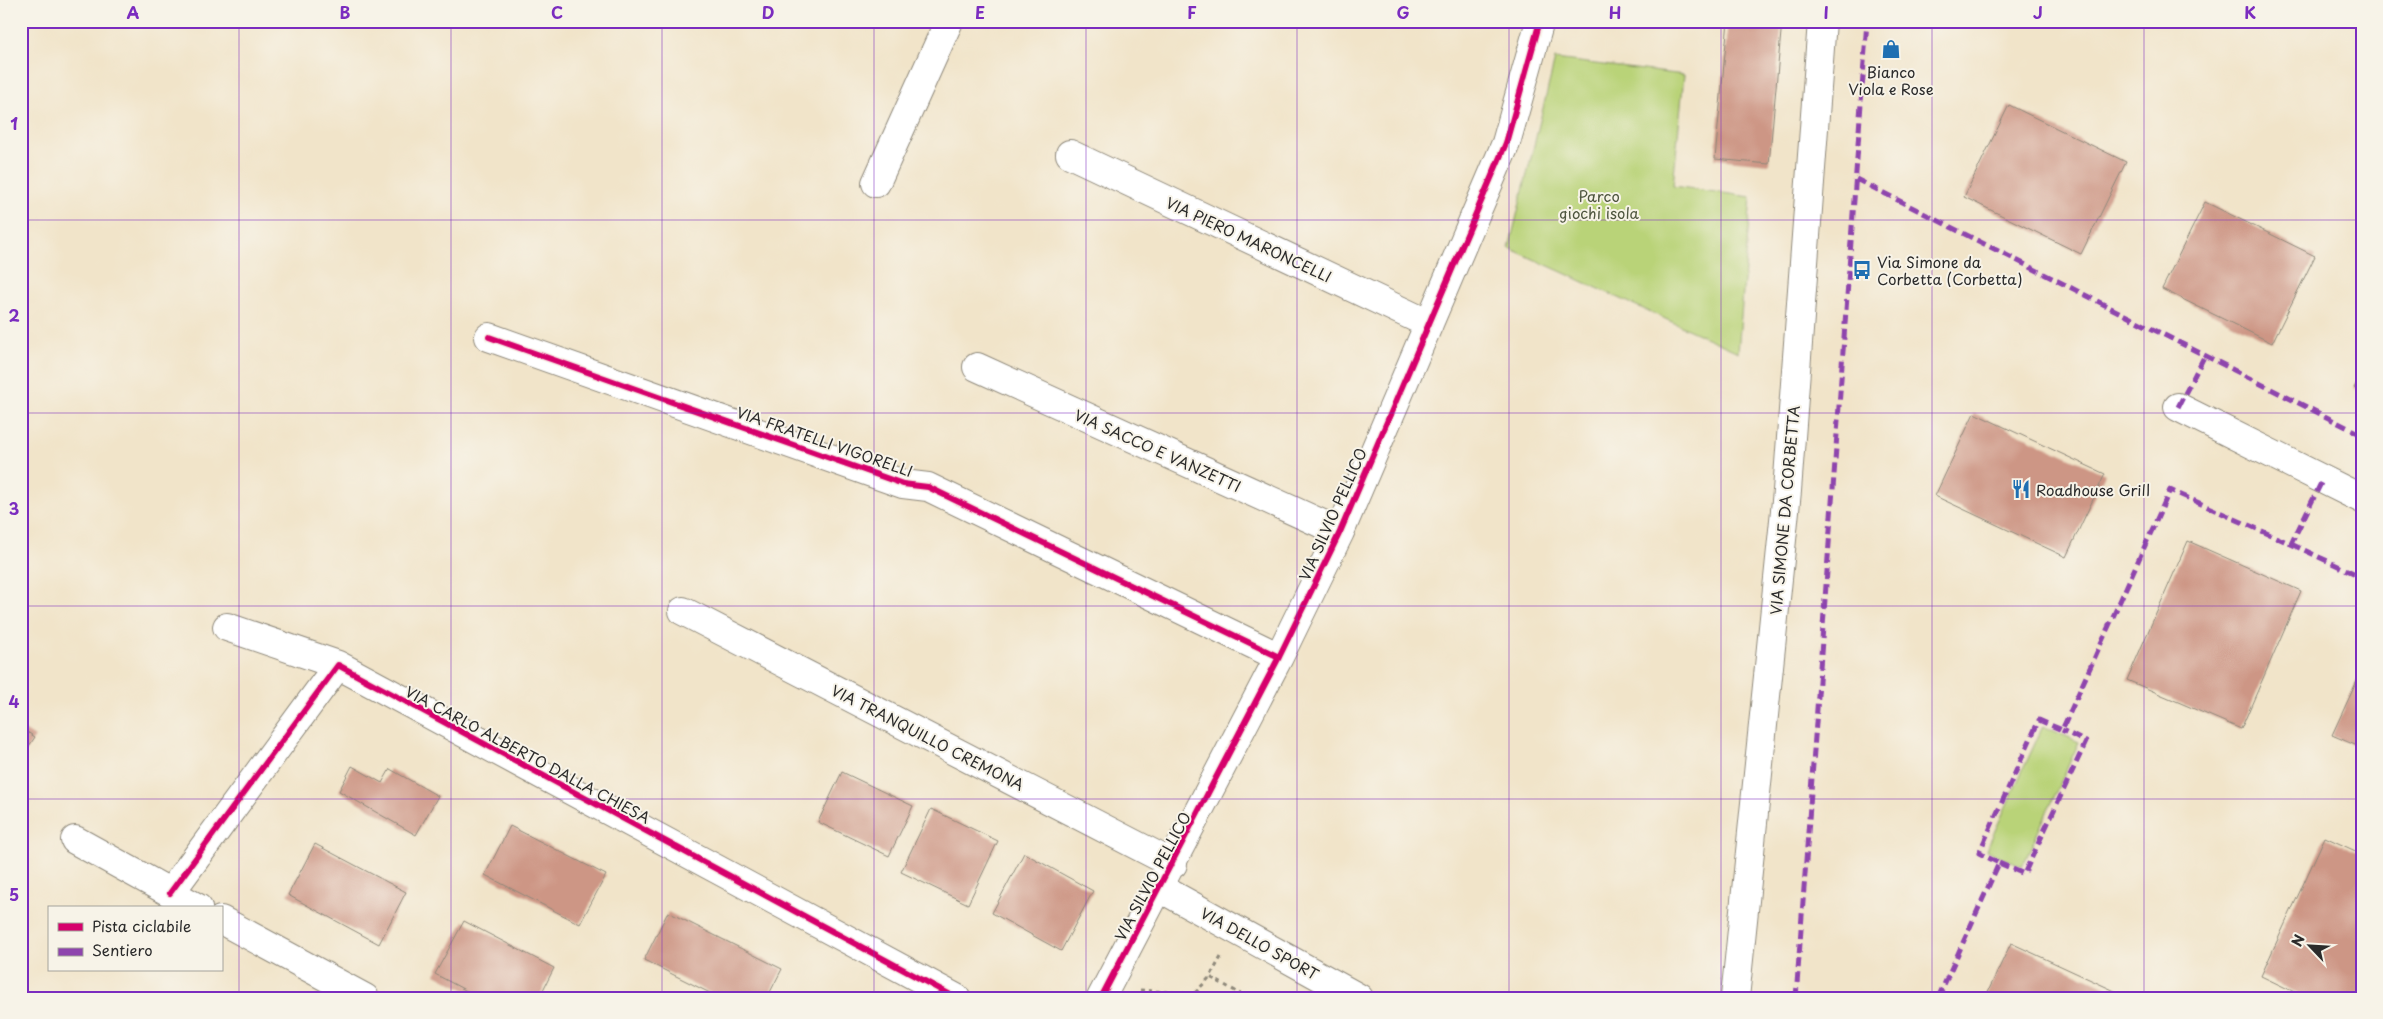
<svg xmlns="http://www.w3.org/2000/svg" width="2383" height="1019" font-family="'Playpen Sans',sans-serif">
<style>
.green{fill:#b9d378;stroke:#727f52}
.building{fill:#cd9685}
.lines{fill:none;stroke-linecap:round;stroke-linejoin:round}
.street-casing{stroke:#8e887a;stroke-width:30}
.primary-casing{stroke:#8e887a;stroke-width:30}
.path{stroke:#8e887a;stroke-width:3;stroke-dasharray:4 4;stroke-linecap:butt}
.street{stroke:#fff;stroke-width:28}
.primary{stroke:#fff;stroke-width:28}
.quiet{stroke:#8e44ad;stroke-width:5;stroke-dasharray:10 5;stroke-linecap:butt}
.cycleway-casing{stroke:#f7f3e8;stroke-width:9}
.cycleway{stroke:#d6006c;stroke-width:6}
.grid{fill:none;stroke:#7b2cbf;stroke-width:1;stroke-opacity:0.55}
.labels{text-anchor:middle;dominant-baseline:central;stroke-width:4;stroke-linejoin:round;paint-order:stroke}
.poi-label{font-size:15px;fill:#2b2b2b;stroke:#f7f3e8;text-anchor:start}
.park-label{font-size:15px;fill:#4e553e;stroke:#f7f3e8}
.street-label{font-size:15px;fill:#2b2b2b;stroke:#f7f3e8}
.neatline{fill:none;stroke:#7b2cbf;stroke-width:2}
.grid-label{font-size:16px;text-anchor:middle;font-weight:bold;fill:#7b2cbf}
</style>
<rect width="100%" height="100%" fill="#f7f3e8"/>
<filter id="ink" filterUnits="userSpaceOnUse"><feTurbulence type="fractalNoise" baseFrequency=".02" numOctaves="2"/><feDisplacementMap in="SourceGraphic" scale="10" xChannelSelector="R" yChannelSelector="G"/><feConvolveMatrix kernelMatrix="1 2 1 2 8 2 1 2 1" color-interpolation-filters="sRGB"/></filter>
<filter id="wash" filterUnits="userSpaceOnUse"><feTurbulence type="fractalNoise" baseFrequency=".0096" numOctaves="4" result="noise"/><feDisplacementMap in="SourceGraphic" scale="20" xChannelSelector="R" yChannelSelector="G"/><feGaussianBlur stdDeviation="1.12" result="paint"/><feColorMatrix in="noise" values="0 0 0 0 0 0 0 0 0 0 0 0 0 0 0 0 0 1.4 0 .05"/><feComposite in="paint" operator="in"/></filter>
<g filter="url(#wash)">
<rect width="100%" height="100%" fill="#f1e4c9"/>
<path class="green" d="M 1555,59 L 1684,75 L 1673,186 L 1751,197 L 1738,352 L 1509,248 Z
M 2043,726 L 2079,742 L 2022,867 L 1986,850 Z"/>
<g id="blocks">
<path class="building" d="M 1728,21 L 1782,21 L 1769,164 L 1715,159 Z
M 2009,105 L 2126,162 L 2081,254 L 1964,197 Z
M 2205,202 L 2315,256 L 2272,343 L 2162,289 Z
M 2362,373 L 2362,392 L 2354,388 Z
M 1974,413 L 2105,474 L 2066,557 L 1935,496 Z
M 2188,541 L 2301,591 L 2241,729 L 2127,680 Z
M 2362,670 L 2362,748 L 2332,735 Z
M 21,728 L 35,737 L 21,758 Z
M 352,766 L 382,783 L 390,769 L 438,796 L 416,835 L 339,791 Z
M 842,772 L 913,806 L 889,856 L 818,822 Z
M 931,809 L 998,841 L 968,904 L 901,872 Z
M 510,826 L 606,875 L 580,924 L 485,875 Z
M 2325,837 L 2362,854 L 2362,998 L 2307,998 L 2261,976 Z
M 315,844 L 406,892 L 379,944 L 288,895 Z
M 1024,853 L 1093,891 L 1061,951 L 992,913 Z
M 668,912 L 782,969 L 767,998 L 720,998 L 644,960 Z
M 464,921 L 554,968 L 539,998 L 480,998 L 435,974 Z
M 2011,943 L 2117,992 L 2114,998 L 1985,998 Z"/>
</g>
</g>
<g filter="url(#ink)">
<use href="#blocks" fill-opacity="0" stroke="#8e887a" stroke-width="1"/>
<g class="lines">
<g class="street-casing">
<path id="street" d="M 1070,154 L 1429,324
M 876,183 L 949,21
M 489,337 L 903,484 L 928,487 L 1279,657
M 977,367 L 1340,532
M 2178,407 L 2362,499
M 683,611 L 1173,864
M 227,627 L 338,665
M 75,840 L 198,908
M 1160,888 L 1359,998
M 170,893 L 338,665 L 956,998
M 221,920 L 365,998
M 1101,998 L 1279,657 L 1340,532 L 1506,143 L 1540,21"/>
</g>
<g class="primary-casing">
<path id="primary" d="M 1735,998 L 1787,491 L 1822,21"/>
</g>
<path class="path" d="M 1221,957 L 1210,977 L 1248,998
M 1140,990 L 1194,994 L 1210,977"/>
<use href="#street" class="street"/>
<use href="#primary" class="primary"/>
<path class="quiet" d="M 1856,179 L 2362,435
M 2178,407 L 2205,355
M 2291,544 L 2362,577
M 1999,863 L 2024,874 L 2086,742 L 2062,730
M 1796,998 L 1867,21
M 1938,998 L 1999,863 L 1979,853 L 2039,720 L 2062,730 L 2170,490 L 2291,544 L 2323,479"/>
<g class="cycleway-casing">
<path id="cycleway" d="M 489,337 L 903,484 L 928,487 L 1279,657
M 170,893 L 338,665 L 956,998
M 1101,998 L 1279,657 L 1340,532 L 1506,143 L 1540,21"/>
</g>
<use href="#cycleway" class="cycleway"/>
</g>
</g>
<path class="grid" d="M 239,21 L 239,998M 451,21 L 451,998M 662,21 L 662,998M 874,21 L 874,998M 1086,21 L 1086,998M 1297,21 L 1297,998M 1509,21 L 1509,998M 1721,21 L 1721,998M 1932,21 L 1932,998M 2144,21 L 2144,998M 21,220 L 2362,220M 21,413 L 2362,413M 21,606 L 2362,606M 21,799 L 2362,799"/>
<defs>
<g id="shop-bare" transform="scale(1.5)"><path d="M-5-2.5h2.3a2.7 3.5 0 0 1 5.4 0H5L5.5 6h-11ZM-1.5-2.5h3a1.5 2.3 0 0 0-3 0Z" fill="#1f6fb2" stroke="#f7f3e8" stroke-width="2.5" paint-order="stroke"/></g>
<g id="bus-bare" transform="scale(1.5)"><path d="M-5-6H5V4H4V6H2V4H-2V6H-4V4H-5ZM-3.5-4V0h7V-4ZM-3.5 1.2v1.5H-2V1.2ZM2 1.2v1.5H3.5V1.2Z" fill="#1f6fb2" stroke="#f7f3e8" stroke-width="2.5" paint-order="stroke"/></g>
<g id="restaurant-bare" transform="scale(1.5)"><path d="M-5-6h1v4h1v-4h1v4h1v-4h1v5L-1.5 .5V6h-2V.5L-5-1ZM5-6V6H3V1.5H1.5Q1.5-4 5-6Z" fill="#1f6fb2" stroke="#f7f3e8" stroke-width="2.5" paint-order="stroke"/></g>
</defs>
<g fill-rule="evenodd">
<use href="#shop-bare" x="1891" y="49"/>
<use href="#bus-bare" x="1862" y="270"/>
<use href="#restaurant-bare" x="2021" y="489"/>
</g>
<g class="labels">
<g class="poi-label">
<text x="1891" y="71" text-anchor="middle">Bianco<tspan x="1891" dy="17">Viola e Rose</tspan></text>
<text x="1877" y="261">Via Simone da<tspan x="1877" dy="17">Corbetta (Corbetta)</tspan></text>
<text x="2036" y="489">Roadhouse Grill</text>
</g>
<g class="park-label">
<text x="1599" y="195">Parco<tspan x="1599" dy="17">giochi isola</tspan></text>
</g>
<g class="street-label">
<text transform="translate(1249 239) rotate(25)">VIA PIERO MARONCELLI</text>
<text transform="translate(825 441) rotate(19)">VIA FRATELLI VIGORELLI</text>
<text transform="translate(1158 450) rotate(24)">VIA SACCO E VANZETTI</text>
<text transform="translate(1784 510) rotate(-85)">VIA SIMONE DA CORBETTA</text>
<text transform="translate(1332 514) rotate(-66)">VIA SILVIO PELLICO</text>
<text transform="translate(928 737) rotate(27)">VIA TRANQUILLO CREMONA</text>
<text transform="translate(528 754) rotate(28)">VIA CARLO ALBERTO DALLA CHIESA</text>
<text transform="translate(1152 876) rotate(-62)">VIA SILVIO PELLICO</text>
<text transform="translate(1260 943) rotate(29)">VIA DELLO SPORT</text>
</g>
</g>
<rect width="2383" height="1019" fill="none" stroke="#f7f3e8" stroke-width="55"/>
<rect x="48" y="906" width="175" height="65" fill="#f7f3e8" stroke="#a5a39c"/>
<rect x="58" y="923" width="25" height="8" fill="#d6006c" stroke="#a5a39c"/>
<text x="92" y="932" font-size="15" fill="#2b2b2b">Pista ciclabile</text>
<rect x="58" y="948" width="25" height="8" fill="#8e44ad" stroke="#a5a39c"/>
<text x="92" y="956" font-size="15" fill="#2b2b2b">Sentiero</text>
<g transform="translate(2310 946) rotate(295)" stroke="#f7f3e8" stroke-width="4" paint-order="stroke">
<path d="M0-4L9 19L0 12L-9 19Z" fill="#2b2b2b"/>
<text y="-8" font-size="14" font-weight="bold" text-anchor="middle" fill="#2b2b2b">N</text>
</g>
<rect x="28" y="28" width="2328" height="964" class="neatline"/>
<g class="grid-label">
<text x="133" y="19">A</text>
<text x="345" y="19">B</text>
<text x="557" y="19">C</text>
<text x="768" y="19">D</text>
<text x="980" y="19">E</text>
<text x="1192" y="19">F</text>
<text x="1403" y="19">G</text>
<text x="1615" y="19">H</text>
<text x="1826" y="19">I</text>
<text x="2038" y="19">J</text>
<text x="2250" y="19">K</text>
<text x="14" y="130">1</text>
<text x="14" y="322">2</text>
<text x="14" y="515">3</text>
<text x="14" y="708">4</text>
<text x="14" y="901">5</text>
</g>
</svg>
